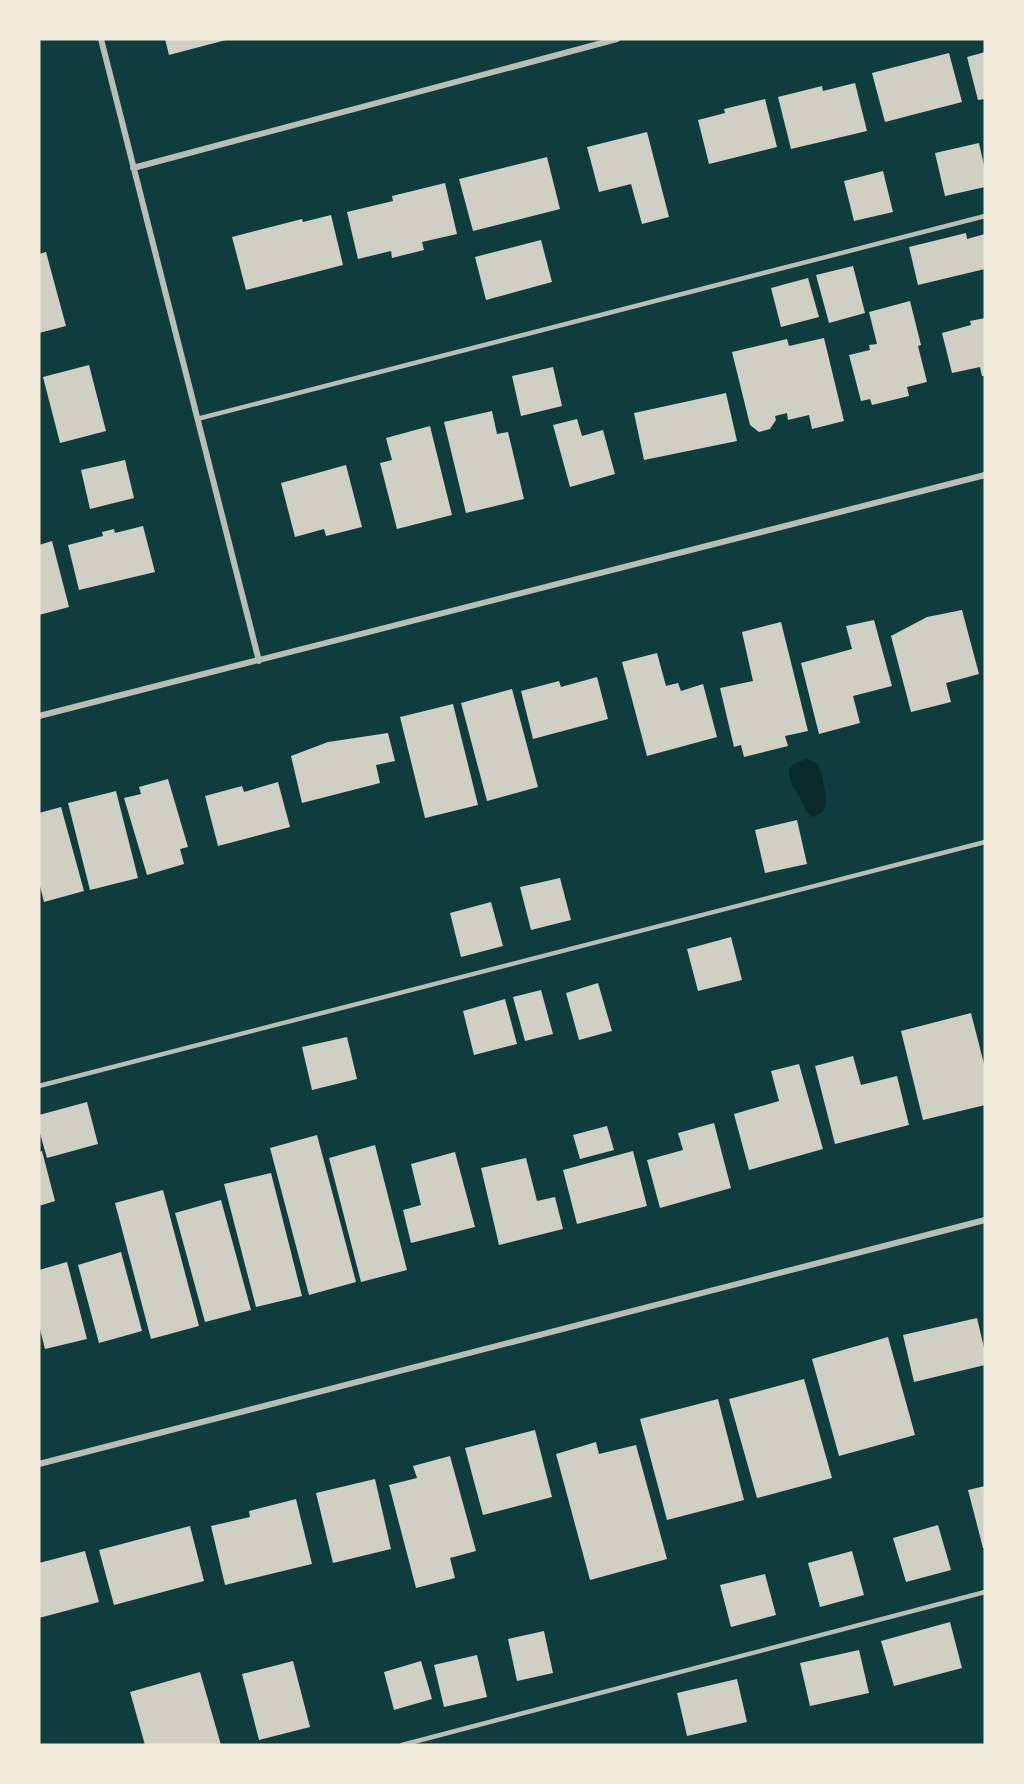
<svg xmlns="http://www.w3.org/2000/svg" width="1024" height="1784" font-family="Karla,sans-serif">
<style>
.water{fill:#0a2a2b}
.building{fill:#cfcfc3}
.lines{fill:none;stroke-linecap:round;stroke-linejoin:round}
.service{stroke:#b8beb3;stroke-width:4.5}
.minor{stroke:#b8beb3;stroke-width:6}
</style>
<rect width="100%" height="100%" fill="#0f3d3e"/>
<path class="water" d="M 807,759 C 811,761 813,761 816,763 C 822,769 822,778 824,786 C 827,799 829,813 813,817 C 805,813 804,805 800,798 C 790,779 778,767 807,759 Z"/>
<path class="building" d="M 165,39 L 225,39 L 226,40 L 169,55 Z
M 985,52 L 985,99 L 978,100 L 967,57 Z
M 949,53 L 962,102 L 885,122 L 872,73 Z
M 855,83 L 867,131 L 791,149 L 778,97 L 822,86 L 823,91 Z
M 765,99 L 777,147 L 709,164 L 698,120 L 725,113 L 724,109 Z
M 647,132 L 669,217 L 642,224 L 631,184 L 599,192 L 587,147 Z
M 979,143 L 985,170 L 985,187 L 945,196 L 935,153 Z
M 547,157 L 560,209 L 473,231 L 459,179 Z
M 883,171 L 893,212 L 854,221 L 844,181 Z
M 445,183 L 457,234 L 422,242 L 424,250 L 392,258 L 391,251 L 358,259 L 347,212 L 393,201 L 392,196 Z
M 331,215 L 343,265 L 246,290 L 232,237 L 302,219 L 303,222 Z
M 966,233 L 967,239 L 985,234 L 985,269 L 918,285 L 909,247 Z
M 541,240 L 552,282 L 486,300 L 475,257 Z
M 46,252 L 66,326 L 39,333 L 39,254 Z
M 853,266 L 865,313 L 829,323 L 816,275 Z
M 808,278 L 819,317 L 781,327 L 771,288 Z
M 910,301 L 921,345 L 918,346 L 927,382 L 907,387 L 909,396 L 872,405 L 870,399 L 861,401 L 849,355 L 870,350 L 869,345 L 877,344 L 869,312 Z
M 985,318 L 985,376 L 982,376 L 980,367 L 952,373 L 942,333 L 971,325 L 970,321 Z
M 824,338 L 844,421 L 812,429 L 809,415 L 788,420 L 787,413 L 775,416 L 776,420 L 770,429 L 759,432 L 750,425 L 732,352 L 787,339 L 789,346 Z
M 89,365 L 106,431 L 60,443 L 43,377 Z
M 553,367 L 562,406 L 521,416 L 512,376 Z
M 726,393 L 737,441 L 644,460 L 634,413 Z
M 492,411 L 497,434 L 508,432 L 524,499 L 466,513 L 444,422 Z
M 577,419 L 582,436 L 603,430 L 615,474 L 570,487 L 553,425 Z
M 430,426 L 452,515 L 397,529 L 380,463 L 392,460 L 386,438 Z
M 125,460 L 134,498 L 90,509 L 81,470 Z
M 346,465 L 362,527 L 326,536 L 324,529 L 295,537 L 281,483 Z
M 143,526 L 155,572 L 79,590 L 68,545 L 103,536 L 102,532 L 114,529 L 115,533 Z
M 52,541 L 69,607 L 39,615 L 39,545 Z
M 962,610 L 979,674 L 946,683 L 951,702 L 911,712 L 891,636 L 927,617 Z
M 874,620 L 892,686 L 853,696 L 860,723 L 819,734 L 801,663 L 852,649 L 846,626 Z
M 781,622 L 808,731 L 785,736 L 788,746 L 744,757 L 741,745 L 734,747 L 720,688 L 753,681 L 742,632 Z
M 657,653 L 666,686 L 678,683 L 681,691 L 703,684 L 717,737 L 647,756 L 622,662 Z
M 597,677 L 608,719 L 533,739 L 521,691 L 559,681 L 561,687 Z
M 512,689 L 538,787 L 487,801 L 461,703 Z
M 453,704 L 478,805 L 425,818 L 400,717 Z
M 388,733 L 395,761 L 376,765 L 380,783 L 302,803 L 291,756 L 328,742 Z
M 168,779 L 188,847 L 180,849 L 184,864 L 147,875 L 124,798 L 141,794 L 139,787 Z
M 278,782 L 290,827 L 218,846 L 205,796 L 242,786 L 244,792 Z
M 116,791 L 138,878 L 90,890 L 68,803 Z
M 61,807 L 84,891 L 44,902 L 39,882 L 39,813 Z
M 797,820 L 807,864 L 765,873 L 755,830 Z
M 560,878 L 571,920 L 531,930 L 520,887 Z
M 491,902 L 503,946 L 461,957 L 450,913 Z
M 731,937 L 742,980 L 698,991 L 687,949 Z
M 598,983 L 612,1031 L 579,1040 L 566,993 Z
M 541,990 L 553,1034 L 525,1041 L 513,997 Z
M 505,999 L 517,1044 L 474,1055 L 463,1011 Z
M 971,1013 L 985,1068 L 985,1105 L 923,1120 L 901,1031 Z
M 347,1037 L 357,1079 L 312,1090 L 302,1047 Z
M 853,1056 L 861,1085 L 897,1076 L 909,1125 L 835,1144 L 815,1066 Z
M 799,1064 L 823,1149 L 749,1170 L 734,1114 L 779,1101 L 771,1071 Z
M 87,1102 L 98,1144 L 47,1158 L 39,1130 L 39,1115 Z
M 714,1123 L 731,1188 L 660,1208 L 647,1160 L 683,1150 L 678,1133 Z
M 607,1126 L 614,1150 L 580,1159 L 573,1135 Z
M 317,1135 L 356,1282 L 309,1295 L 270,1148 Z
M 375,1145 L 407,1270 L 361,1282 L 329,1158 Z
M 42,1151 L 55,1201 L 39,1206 L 39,1152 Z
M 633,1151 L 647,1206 L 577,1224 L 563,1170 Z
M 455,1152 L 475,1227 L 411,1243 L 403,1210 L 421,1205 L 411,1164 Z
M 526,1158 L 537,1201 L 555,1197 L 563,1229 L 499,1245 L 481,1168 Z
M 271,1173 L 302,1296 L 256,1307 L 224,1184 Z
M 163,1190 L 199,1326 L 151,1339 L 115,1203 Z
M 221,1200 L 251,1310 L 205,1322 L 175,1213 Z
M 121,1252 L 142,1331 L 99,1343 L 78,1265 Z
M 67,1262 L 87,1339 L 45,1349 L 39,1325 L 39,1270 Z
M 977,1318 L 985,1352 L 985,1365 L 914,1382 L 903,1335 Z
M 888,1337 L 915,1435 L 839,1456 L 812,1359 Z
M 804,1379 L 832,1478 L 757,1498 L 729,1399 Z
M 718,1399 L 744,1500 L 667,1520 L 640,1419 Z
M 535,1430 L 552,1497 L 483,1515 L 465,1448 Z
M 596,1442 L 599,1454 L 636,1445 L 667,1559 L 590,1580 L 556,1454 Z
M 450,1456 L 476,1551 L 450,1558 L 455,1578 L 416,1588 L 389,1485 L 417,1478 L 413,1466 Z
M 375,1479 L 391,1549 L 333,1563 L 316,1493 Z
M 985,1486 L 985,1548 L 983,1548 L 968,1490 Z
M 296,1499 L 312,1564 L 225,1585 L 211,1526 L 250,1517 L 249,1511 Z
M 938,1525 L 951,1570 L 906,1582 L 893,1538 Z
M 190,1526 L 204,1581 L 114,1605 L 99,1550 Z
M 85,1551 L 99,1602 L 39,1618 L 39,1563 Z
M 852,1551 L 864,1595 L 820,1607 L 808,1563 Z
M 765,1574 L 776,1615 L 731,1627 L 720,1585 Z
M 950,1622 L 962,1668 L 894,1686 L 881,1641 Z
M 544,1631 L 553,1673 L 517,1681 L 508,1639 Z
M 859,1650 L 869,1693 L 810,1706 L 800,1663 Z
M 477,1655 L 487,1697 L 444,1707 L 434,1665 Z
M 293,1661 L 310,1727 L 259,1740 L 242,1674 Z
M 421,1661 L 432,1699 L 394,1710 L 384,1672 Z
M 200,1672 L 221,1745 L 145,1745 L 130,1692 Z
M 737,1679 L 747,1722 L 687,1736 L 677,1693 Z"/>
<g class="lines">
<path class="service" d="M 197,419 L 985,216
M 39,1086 L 985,842
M 402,1745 L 985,1592"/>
<path class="minor" d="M 101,39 L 259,661
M 133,168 L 617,39
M 39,716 L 985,475
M 39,1464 L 985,1220"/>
</g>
<rect width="1024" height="1784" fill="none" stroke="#f1e9da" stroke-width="81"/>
</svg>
